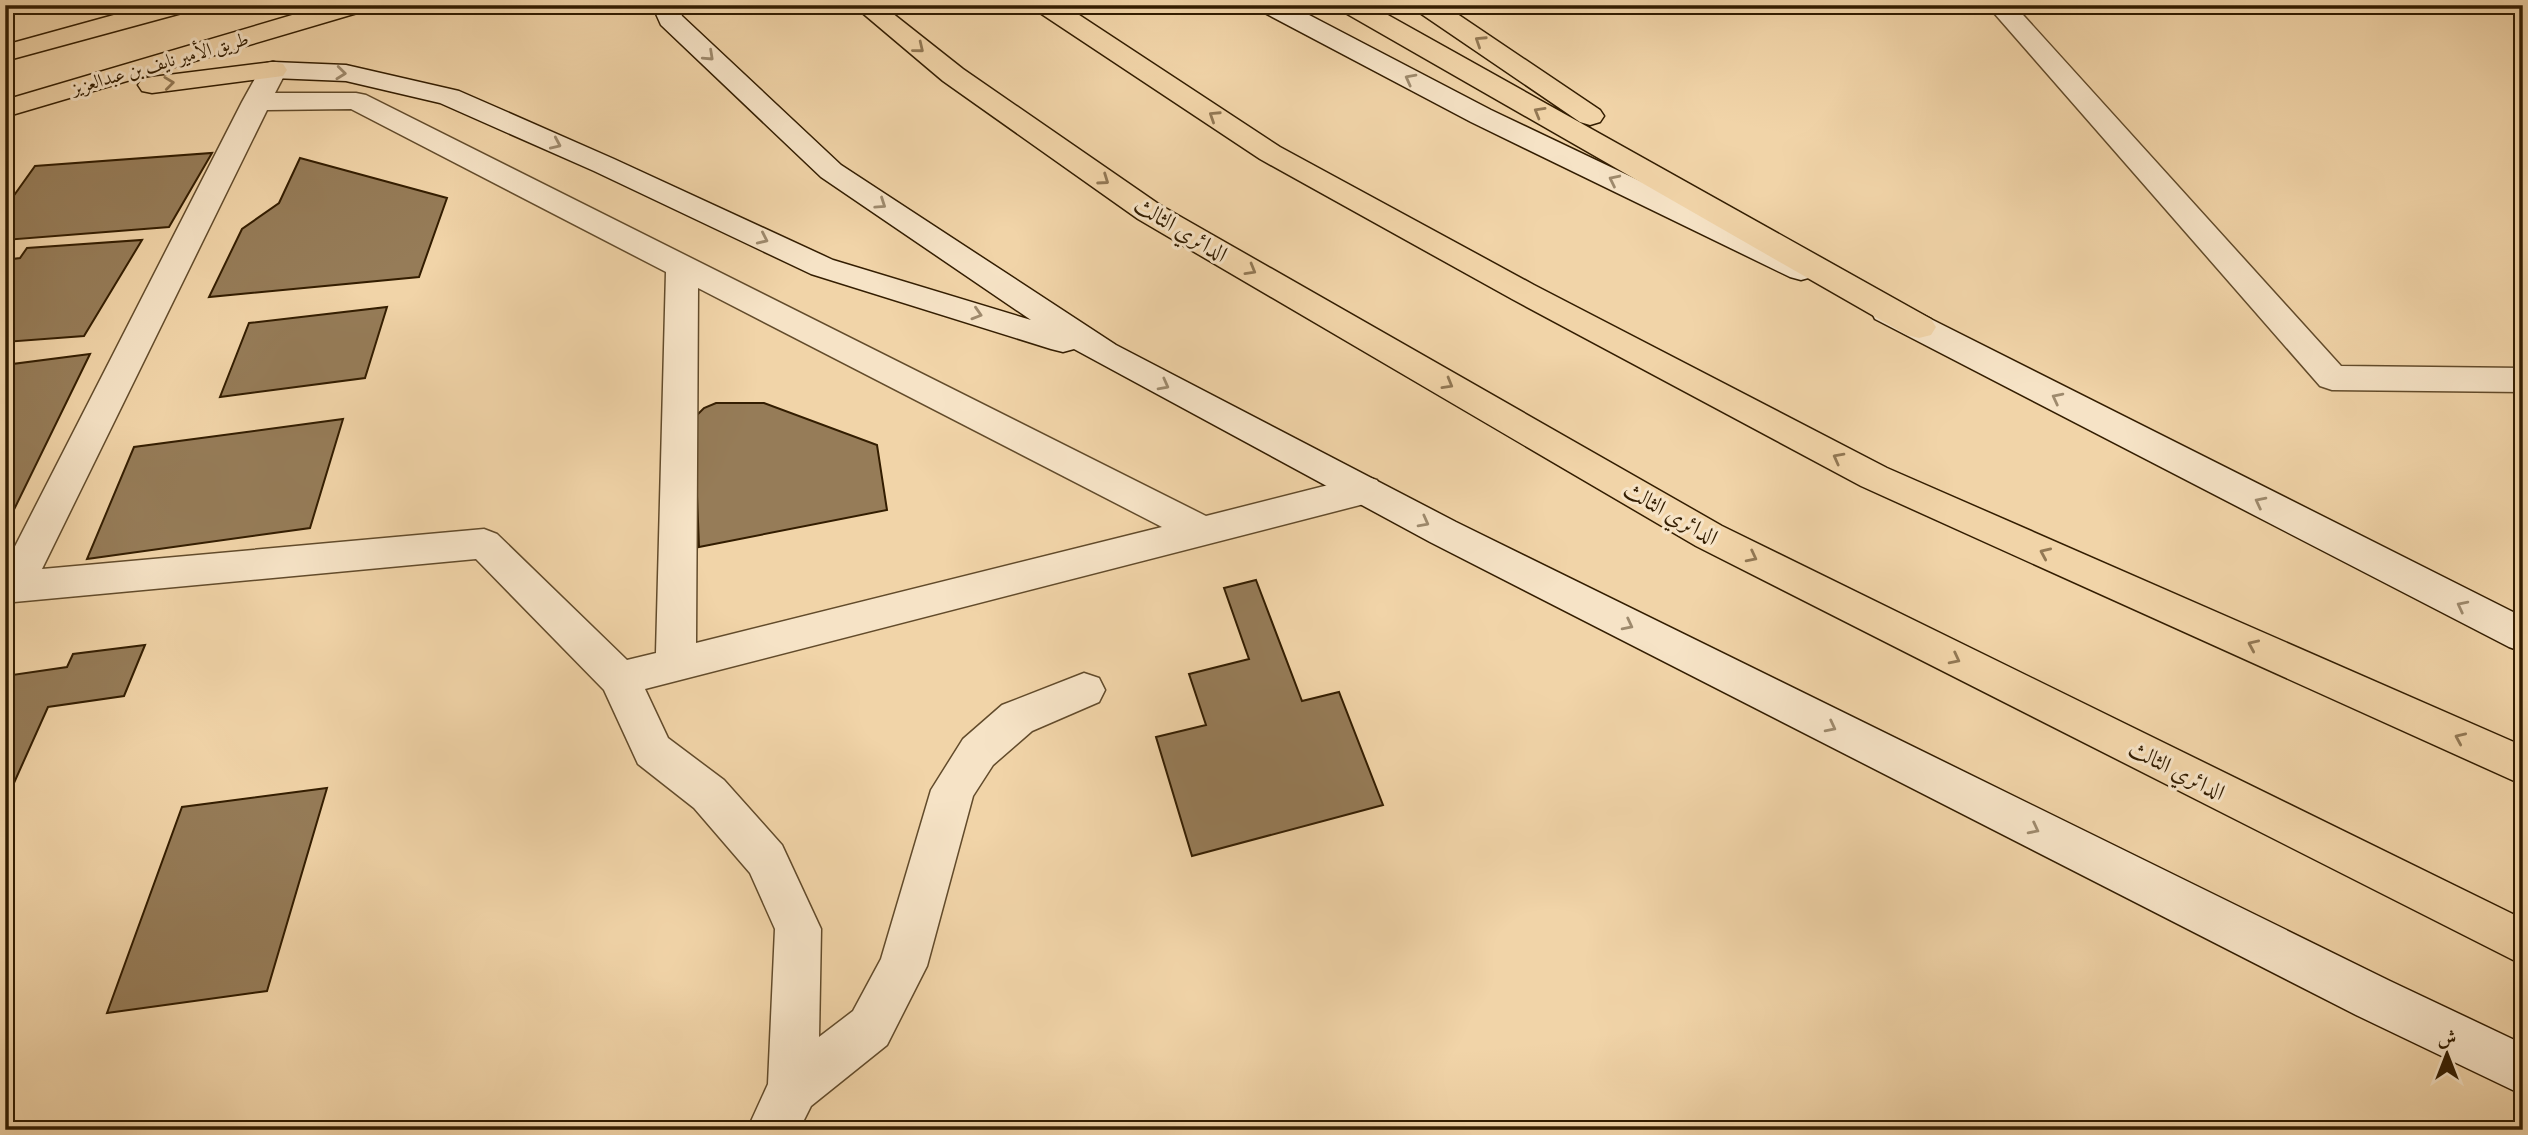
<svg xmlns="http://www.w3.org/2000/svg" width="2528" height="1135" font-family="'EB Garamond',Amiri,serif">
<style>
.building{fill:#967c58;stroke:#331d01;stroke-width:2}
.lines{fill:none;stroke-linecap:round;stroke-linejoin:round}
.street-casing{stroke:#624b2b;stroke-width:3}
.secondary-casing{stroke:#331d01;stroke-width:3}
.primary-casing{stroke:#331d01;stroke-width:3}
.highway-casing{stroke:#331d01;stroke-width:3}
.street{fill:#f6e3c6;fill-rule:evenodd}
.secondary{fill:#f6e3c6;fill-rule:evenodd}
.primary{fill:#f1d4a8;fill-rule:evenodd}
.highway{fill:#f1d4a8;fill-rule:evenodd}
.oneway{stroke:#927854}
.oneway2{stroke:#9e8a6d}
.labels{text-anchor:middle;dominant-baseline:central;stroke-width:6;stroke-linejoin:round;paint-order:stroke}
.far-street-label{font-size:19px;fill:#331d01;stroke:#f6e3c6}
.street-label{font-size:23px;fill:#331d01;stroke:#f6e3c6}
</style>
<rect width="100%" height="100%" fill="#f1d4a8"/>
<filter id="stains"><feTurbulence type="fractalNoise" baseFrequency=".00286" numOctaves="4"/><feColorMatrix values="0 0 0 0 .2 0 0 0 0 .09 0 0 0 0 .02 0 0 0 .5 -.17"/></filter>
<radialGradient id="worn" r=".72"><stop offset=".6" stop-color="#630" stop-opacity="0"/><stop offset="1" stop-color="#630" stop-opacity=".3"/></radialGradient>
<path class="building" d="M 212,153 L 169,227 L 5,240 L 5,208 L 35,166 Z
M 300,158 L 447,198 L 419,277 L 209,297 L 242,229 L 279,203 Z
M 142,240 L 84,336 L 5,342 L 5,260 L 20,258 L 27,248 Z
M 387,307 L 365,378 L 220,397 L 249,323 Z
M 90,354 L 5,528 L 5,365 Z
M 716,403 L 764,403 L 877,445 L 887,510 L 699,547 L 694,418 L 704,408 Z
M 343,419 L 310,528 L 87,559 L 134,447 Z
M 1256,580 L 1302,701 L 1339,692 L 1383,805 L 1192,856 L 1156,737 L 1206,725 L 1189,674 L 1249,659 L 1224,588 Z
M 145,645 L 124,696 L 48,707 L 5,803 L 5,676 L 67,667 L 73,654 Z
M 327,788 L 267,991 L 107,1013 L 182,807 Z"/>
<g class="lines">
<g class="street-casing">
<path id="street" d="M 1987,5 L 2014,5 L 2341,366 L 2523,368 L 2523,392 L 2332,390 L 2320,386 Z
M 273,62 L 283,64 L 287,70 L 275,93 L 356,93 L 366,95 L 1206,516 L 1364,476 L 1377,480 L 1382,490 L 1377,500 L 1364,504 L 645,689 L 668,738 L 724,780 L 782,845 L 821,929 L 819,1037 L 853,1011 L 881,959 L 931,790 L 963,739 L 1002,705 L 1084,673 L 1099,678 L 1105,690 L 1099,702 L 1032,731 L 993,765 L 973,796 L 927,966 L 887,1045 L 811,1106 L 799,1130 L 747,1130 L 768,1084 L 775,929 L 750,873 L 694,808 L 638,764 L 604,690 L 476,559 L 14,602 L 5,599 L 5,566 L 242,102 L 263,64 ZM 351,109 L 666,272 L 656,653 L 627,660 L 497,534 L 484,529 L 42,569 L 267,110 ZM 698,288 L 1162,527 L 696,643 Z"/>
</g>
<g class="secondary-casing">
<path id="secondary" d="M 652,5 L 678,5 L 682,16 L 841,165 L 1116,345 L 1456,522 L 2390,981 L 2523,1044 L 2523,1095 L 2356,1015 L 1430,542 L 1074,349 L 1063,352 L 1051,349 L 811,274 L 594,171 L 440,103 L 346,81 L 273,78 L 263,76 L 259,70 L 263,64 L 273,62 L 346,65 L 459,91 L 614,159 L 833,260 L 1031,320 L 821,177 L 661,25 Z
M 1257,5 L 1290,5 L 1491,110 L 1812,263 L 1817,270 L 1812,277 L 1801,280 L 1790,277 L 1471,122 L 1261,11 Z
M 1887,300 L 1899,303 L 2523,617 L 2523,652 L 2509,647 L 1875,319 L 1871,311 L 1875,303 Z"/>
</g>
<g class="primary-casing">
<path id="primary" d="M 150,5 L 193,5 L 189,11 L 5,61 L 5,45 Z
M 326,5 L 368,5 L 364,11 L 5,117 L 5,100 Z
M 1338,5 L 1370,5 L 1931,319 L 1936,327 L 1931,335 L 1919,338 L 1907,335 L 1342,11 Z
M 1413,5 L 1444,5 L 1600,110 L 1604,116 L 1600,122 L 1590,125 L 1580,122 L 1417,11 Z
M 273,62 L 283,64 L 287,70 L 283,76 L 152,93 L 142,91 L 138,85 L 142,79 L 152,77 Z"/>
</g>
<g class="highway-casing">
<path id="highway" d="M 853,5 L 882,5 L 963,69 L 1160,205 L 1722,526 L 2523,919 L 2523,965 L 1696,546 L 1138,219 L 943,81 Z
M 1033,5 L 1064,5 L 1280,147 L 1534,285 L 1887,468 L 2523,746 L 2523,785 L 1861,486 L 1512,299 L 1260,159 L 1037,11 Z"/>
</g>
<use href="#street" class="street"/>
<use href="#secondary" class="secondary"/>
<use href="#primary" class="primary"/>
<use href="#highway" class="highway"/>
</g>
<defs><path id="oneway-chevron" d="M-2-3.5L2.5 0L-2 3.5" fill="none" stroke-width="1.6" stroke-linecap="round" stroke-linejoin="round" transform="scale(1.75)"/></defs>
<g class="oneway">
<use href="#oneway-chevron" transform="translate(1480 41) rotate(-147)"/>
<use href="#oneway-chevron" transform="translate(919 48) rotate(39)"/>
<use href="#oneway-chevron" transform="translate(169 83) rotate(-7)"/>
<use href="#oneway-chevron" transform="translate(1539 112) rotate(-150)"/>
<use href="#oneway-chevron" transform="translate(1214 116) rotate(-147)"/>
<use href="#oneway-chevron" transform="translate(1104 180) rotate(35)"/>
<use href="#oneway-chevron" transform="translate(1251 270) rotate(30)"/>
<use href="#oneway-chevron" transform="translate(1448 384) rotate(30)"/>
<use href="#oneway-chevron" transform="translate(1838 458) rotate(-152)"/>
<use href="#oneway-chevron" transform="translate(2045 553) rotate(-156)"/>
<use href="#oneway-chevron" transform="translate(1752 557) rotate(27)"/>
<use href="#oneway-chevron" transform="translate(2253 645) rotate(-156)"/>
<use href="#oneway-chevron" transform="translate(1955 659) rotate(27)"/>
<use href="#oneway-chevron" transform="translate(2460 738) rotate(-156)"/>
</g>
<g class="oneway2">
<use href="#oneway-chevron" transform="translate(709 56) rotate(43)"/>
<use href="#oneway-chevron" transform="translate(341 73) rotate(6)"/>
<use href="#oneway-chevron" transform="translate(1410 79) rotate(-152)"/>
<use href="#oneway-chevron" transform="translate(556 144) rotate(24)"/>
<use href="#oneway-chevron" transform="translate(1614 180) rotate(-154)"/>
<use href="#oneway-chevron" transform="translate(881 204) rotate(34)"/>
<use href="#oneway-chevron" transform="translate(763 239) rotate(25)"/>
<use href="#oneway-chevron" transform="translate(977 314) rotate(17)"/>
<use href="#oneway-chevron" transform="translate(1164 385) rotate(28)"/>
<use href="#oneway-chevron" transform="translate(2057 398) rotate(-153)"/>
<use href="#oneway-chevron" transform="translate(2260 502) rotate(-153)"/>
<use href="#oneway-chevron" transform="translate(1424 522) rotate(28)"/>
<use href="#oneway-chevron" transform="translate(2462 606) rotate(-153)"/>
<use href="#oneway-chevron" transform="translate(1628 625) rotate(27)"/>
<use href="#oneway-chevron" transform="translate(1831 727) rotate(27)"/>
<use href="#oneway-chevron" transform="translate(2034 829) rotate(27)"/>
</g>
<g class="labels">
<g class="far-street-label">
<text transform="translate(160 63) rotate(-16)">طريق الأمير نايف بن عبدالعزيز</text>
</g>
<g class="street-label">
<text transform="translate(1181 229) rotate(31)">الدائري الثالث</text>
<text transform="translate(1671 513) rotate(30)">الدائري الثالث</text>
<text transform="translate(2177 770) rotate(27)">الدائري الثالث</text>
</g>
</g>
<rect width="2528" height="1135" fill="none" stroke="#f1d4a8" stroke-width="28"/>
<rect x="7" y="7" width="2514" height="1121" fill="none" stroke="#331d01" stroke-width="3.5"/>
<rect x="14" y="14" width="2500" height="1107" fill="none" stroke="#331d01" stroke-width="2"/>
<g transform="translate(2447 1054)" stroke="#f6e3c6" stroke-width="5" paint-order="stroke">
<path d="M0-5L12 26L0 18L-12 26Z" fill="#331d01"/>
<text y="-10" font-size="19" font-weight="bold" text-anchor="middle" fill="#331d01">ش</text>
</g>
<rect width="100%" height="100%" filter="url(#stains)"/>
<rect width="100%" height="100%" fill="url(#worn)"/>
</svg>
